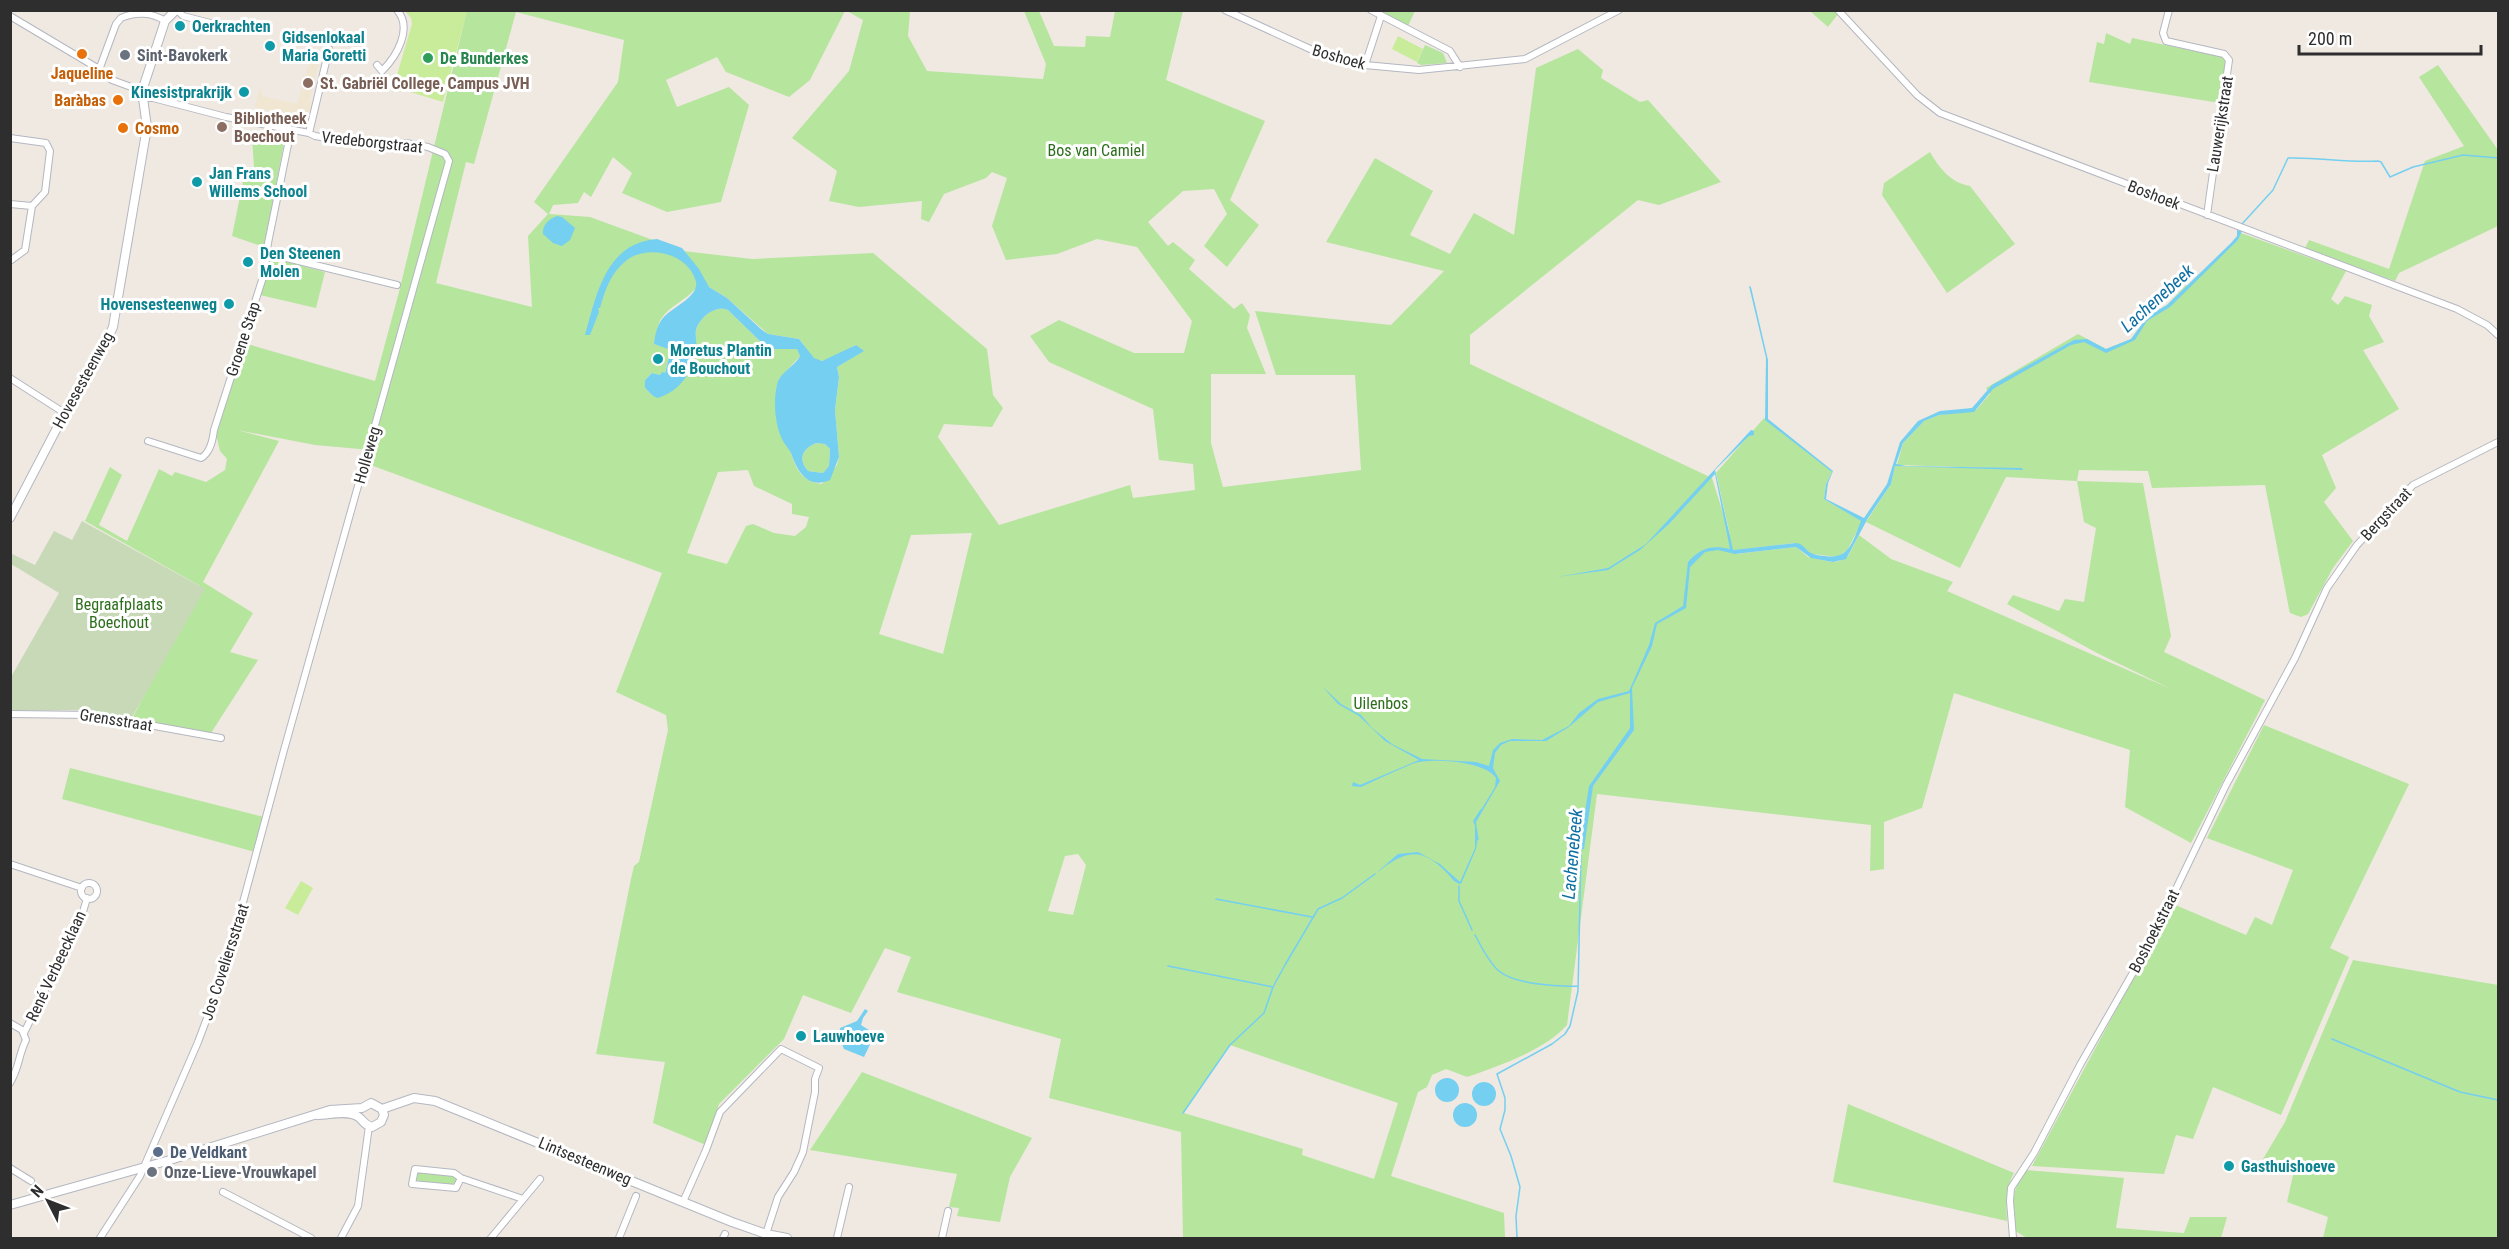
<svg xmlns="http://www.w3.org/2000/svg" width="2509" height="1249" font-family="'Roboto Condensed',sans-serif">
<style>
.education{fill:#f0e6d1}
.green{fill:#b6e59e;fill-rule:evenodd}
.cemetery{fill:#c8d9b8}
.pitch{fill:#c9ec9a}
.water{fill:#75cff0;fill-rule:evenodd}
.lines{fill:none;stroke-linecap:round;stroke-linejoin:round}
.stream{stroke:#75cff0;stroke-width:1.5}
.minor-casing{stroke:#b4b7c1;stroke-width:8}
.tertiary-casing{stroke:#b4b7c1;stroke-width:10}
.minor{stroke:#fff;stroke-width:6}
.tertiary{stroke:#fff;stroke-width:8}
.culture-dot{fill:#0f9aa8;stroke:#fff;stroke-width:2}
.food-dot{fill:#e8710a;stroke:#fff;stroke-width:2}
.worship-dot{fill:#6b7280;stroke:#fff;stroke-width:2}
.leisure-dot{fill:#2e9e5b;stroke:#fff;stroke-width:2}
.education-dot{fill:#8d6e63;stroke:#fff;stroke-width:2}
.service-dot{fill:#5c6f8a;stroke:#fff;stroke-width:2}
.labels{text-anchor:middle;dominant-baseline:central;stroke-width:6;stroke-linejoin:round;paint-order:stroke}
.culture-label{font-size:16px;font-weight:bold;fill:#0d838f;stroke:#fff;text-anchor:start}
.worship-label{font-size:16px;font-weight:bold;fill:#5b616d;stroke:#fff;text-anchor:start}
.street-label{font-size:16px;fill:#2e2e2e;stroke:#fff}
.leisure-label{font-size:16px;font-weight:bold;fill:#27864d;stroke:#fff;text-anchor:start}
.food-label{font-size:16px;font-weight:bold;fill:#c56008;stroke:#fff}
.education-label{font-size:16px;font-weight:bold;fill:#785e54;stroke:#fff;text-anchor:start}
.park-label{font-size:16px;fill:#2c6e1b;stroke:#fff}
.service-label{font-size:16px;font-weight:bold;fill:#4e5e75;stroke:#fff;text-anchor:start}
.water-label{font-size:18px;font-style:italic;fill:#0d6fa3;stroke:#fff}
</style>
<rect width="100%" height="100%" fill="#efe9e1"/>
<path class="education" d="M 312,54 L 320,57 L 309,102 L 312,103 L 307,120 L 255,107 L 259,90 L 262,91 L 262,96 L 297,104 Z"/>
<path class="green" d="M 467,10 L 845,11 L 810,80 L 789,97 L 726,72 L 717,57 L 666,80 L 677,107 L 729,87 L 749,105 L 721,202 L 667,212 L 622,193 L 632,173 L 613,157 L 591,197 L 584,192 L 578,203 L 553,205 L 549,214 L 590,217 L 683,251 L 752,259 L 873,253 L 987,349 L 993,395 L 1003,408 L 992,427 L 944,424 L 938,437 L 999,525 L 1130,485 L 1133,498 L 1195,490 L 1193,464 L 1159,460 L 1153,409 L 1049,362 L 1030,336 L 1059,320 L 1134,353 L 1184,353 L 1192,321 L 1137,247 L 1097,239 L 1057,254 L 1006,260 L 992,226 L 1007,178 L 992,172 L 986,178 L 944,194 L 929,222 L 921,219 L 922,201 L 859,207 L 829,201 L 837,171 L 792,138 L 849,71 L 863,20 L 847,11 L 910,11 L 908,36 L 927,71 L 1043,79 L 1046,64 L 1024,11 L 1039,11 L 1054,46 L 1085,47 L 1086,36 L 1110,37 L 1115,11 L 1183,11 L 1166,80 L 1265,121 L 1230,200 L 1259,225 L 1227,267 L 1204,246 L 1227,214 L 1214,189 L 1183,191 L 1148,222 L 1168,246 L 1173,242 L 1195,260 L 1189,269 L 1234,309 L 1242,303 L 1250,315 L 1247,328 L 1266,374 L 1211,374 L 1211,443 L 1223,487 L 1361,470 L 1355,375 L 1276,375 L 1255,311 L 1391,325 L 1444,271 L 1326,242 L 1375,158 L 1433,191 L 1410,235 L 1450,254 L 1474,213 L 1514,235 L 1536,68 L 1578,49 L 1603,70 L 1601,78 L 1640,102 L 1648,100 L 1721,182 L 1659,205 L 1638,200 L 1470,335 L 1470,364 L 1712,478 L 1730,535 L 1716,473 L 1764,418 L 1830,470 L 1832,472 L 1826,484 L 1824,499 L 1862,521 L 1848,549 L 1838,557 L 1812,554 L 1796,543 L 1735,550 L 1736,554 L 1796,547 L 1808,557 L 1832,562 L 1840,561 L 1848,556 L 1859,535 L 1891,559 L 1953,582 L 1947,591 L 2171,689 L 2099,654 L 2007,604 L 2013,595 L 2059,611 L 2065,599 L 2084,602 L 2096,528 L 2084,522 L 2077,481 L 2006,477 L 1960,568 L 1866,522 L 1891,484 L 1895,466 L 2023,469 L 1897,465 L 1903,443 L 1924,421 L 1939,415 L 1976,410 L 1990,394 L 1986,388 L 2078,334 L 2106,349 L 2131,339 L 2148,316 L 2167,305 L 2186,285 L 2189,287 L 2238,240 L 2241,233 L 2346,271 L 2331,299 L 2338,305 L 2345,296 L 2372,305 L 2369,316 L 2384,342 L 2363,350 L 2399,409 L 2322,455 L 2336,488 L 2324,502 L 2353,541 L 2333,568 L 2308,614 L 2301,617 L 2290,613 L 2289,609 L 2265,485 L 2152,488 L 2148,471 L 2079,470 L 2077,481 L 2143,483 L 2171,636 L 2164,652 L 2265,700 L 2191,843 L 2125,807 L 2130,750 L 1954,693 L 1922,808 L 1884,822 L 1884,869 L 1870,871 L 1871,825 L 1597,794 L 1567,1025 C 1545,1050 1499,1066 1467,1077 L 1446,1069 L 1432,1075 L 1427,1087 L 1418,1092 L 1391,1176 L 1504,1213 L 1505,1238 L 1183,1238 L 1181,1132 L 1049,1098 L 1061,1039 L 897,992 L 911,957 L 885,948 L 851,1013 L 803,995 L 784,1039 L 719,1104 L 706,1145 L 653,1123 L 665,1062 L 596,1054 L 631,879 L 634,866 L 639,862 L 668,730 L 666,715 L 616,692 L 662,573 L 368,464 L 371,450 L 315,445 L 237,430 L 279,441 L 203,582 L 253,613 L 230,652 L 258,660 L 211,733 L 132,719 L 200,586 L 85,521 L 110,467 L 122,475 L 99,525 L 127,541 L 159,469 L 172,476 L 175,472 L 206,482 L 225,470 L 227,459 L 220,451 L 216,434 L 244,343 L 375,381 L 399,292 ZM 516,12 L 624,40 L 618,82 L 534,202 L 548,214 L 528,236 L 532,307 L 436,283 L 466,162 L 474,164 ZM 709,287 L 727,298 L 768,334 L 799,339 C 805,345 809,355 815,359 C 827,366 845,351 855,345 L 863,351 L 837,367 L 839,377 L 835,410 L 839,457 L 837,465 L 822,484 C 803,482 796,470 791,453 C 787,442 779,434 777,422 C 774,409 778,392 779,379 L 800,356 L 797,348 L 768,349 L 728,310 C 715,305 703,315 697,327 C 695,332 696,341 696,347 L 653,396 L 645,388 L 645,380 L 652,373 L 660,375 L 665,373 L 671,349 L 654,344 C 656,336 657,326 661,319 C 669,306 685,301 695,289 ZM 748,470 L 754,486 L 792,504 L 792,514 L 809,517 L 806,527 L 795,536 L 774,533 L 753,524 L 746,526 L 727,564 L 687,553 L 718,472 ZM 972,533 L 943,654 L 879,634 L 911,535 ZM 1078,854 L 1086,865 L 1073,915 L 1048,911 L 1065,856 ZM 1230,1045 L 1398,1103 L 1374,1179 L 1302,1155 L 1303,1149 L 1184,1113 Z
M 1376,11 L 1415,11 L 1408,26 Z
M 1810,11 L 1835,11 L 1838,14 L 1828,27 Z
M 2106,33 L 2130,44 L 2132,38 L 2222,57 L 2226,62 L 2220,103 L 2089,82 L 2097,42 L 2104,44 Z
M 1425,45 L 1443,53 L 1447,63 L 1421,65 L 1417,63 Z
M 2438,65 L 2498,150 L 2498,226 L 2399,273 L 2395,281 L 2305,248 L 2309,240 L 2389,269 L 2425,161 L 2464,146 L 2419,77 Z
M 258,133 L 285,138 L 264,247 L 232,236 L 244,177 L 255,179 L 252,139 Z
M 1930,152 C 1939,168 1951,183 1970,186 L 2015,244 L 1947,293 L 1882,195 L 1884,183 Z
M 272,258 L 325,272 L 316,308 L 260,295 L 268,261 Z
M 816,443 L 825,444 L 830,449 L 829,466 L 823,473 L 808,471 C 797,458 803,449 816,443 Z
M 2264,725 L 2409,784 L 2330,948 L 2349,957 L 2281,1115 L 2213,1087 L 2193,1139 L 2176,1135 L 2164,1174 L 2032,1166 L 2173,904 L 2246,935 L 2255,917 L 2272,925 L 2293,870 L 2207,838 Z
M 70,768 L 264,817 L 255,852 L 62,799 Z
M 2353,960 L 2498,985 L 2498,1238 L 2323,1238 L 2328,1217 L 2287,1202 L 2295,1166 L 2263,1159 L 2285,1122 Z
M 862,1072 L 1032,1138 L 1010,1177 L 1000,1222 L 957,1216 L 959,1208 L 949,1207 L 957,1174 L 810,1150 Z
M 1848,1104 L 2014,1173 C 2005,1189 2006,1203 2007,1221 L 1833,1182 Z
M 2026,1170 L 2124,1178 L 2116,1228 L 2184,1233 L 2190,1217 L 2227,1217 L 2221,1238 L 2027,1238 L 2015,1231 C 2012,1202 2010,1194 2026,1170 Z
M 418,1171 L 454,1176 L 458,1179 L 451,1186 L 418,1181 L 416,1179 Z"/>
<path class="cemetery" d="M 82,521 L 205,589 L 131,719 L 80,710 L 11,711 L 11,677 L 59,593 L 11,564 L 10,553 L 35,565 L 54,531 L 72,540 Z"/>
<path class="pitch" d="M 405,11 L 467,11 L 443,102 L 407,91 L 392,92 L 412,24 L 411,18 Z
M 1398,36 L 1423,49 L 1417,62 L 1392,49 Z
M 301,881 L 313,888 L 298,915 L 285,908 Z"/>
<path class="water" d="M 557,216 L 562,217 L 575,228 L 570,240 L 562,246 L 553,243 L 543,234 C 542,225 549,219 557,216 Z
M 2237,230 L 2242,231 L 2238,240 L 2170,307 L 2147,321 L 2135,340 L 2106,353 L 2084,342 L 2071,345 L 1993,389 L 1974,412 L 1939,415 L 1924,421 L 1903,443 L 1896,464 L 1906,466 L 2022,468 L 2023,470 L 1895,466 L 1891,484 L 1868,518 L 1846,559 L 1833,562 L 1811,558 L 1796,547 L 1735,554 L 1718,550 L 1705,552 L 1690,567 L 1686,608 L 1657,624 L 1652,646 L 1632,688 L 1634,730 L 1593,786 L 1584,849 L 1580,850 L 1577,847 L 1581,837 L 1589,786 L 1630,728 L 1630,693 L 1598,702 L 1569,727 L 1546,741 L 1510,741 L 1501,745 L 1495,753 L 1493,768 L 1500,781 L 1476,822 L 1478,837 L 1476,849 L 1461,884 C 1454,883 1452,878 1447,873 C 1419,843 1402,853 1375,874 L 1398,854 L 1418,852 L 1440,864 L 1460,882 L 1475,848 L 1475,820 L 1495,787 L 1496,778 C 1486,761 1429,757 1412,764 C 1395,771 1378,779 1361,787 L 1352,786 L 1353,782 L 1360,785 L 1419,760 L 1385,741 L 1359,716 L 1338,704 L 1322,686 L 1341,704 L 1361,715 L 1372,728 L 1392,744 L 1422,759 L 1476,762 L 1489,766 L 1493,750 L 1500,743 L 1512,739 L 1542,740 L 1569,726 L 1579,713 L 1598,699 L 1629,691 L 1649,645 L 1655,623 L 1683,606 L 1688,562 C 1701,548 1711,545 1730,549 L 1715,474 L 1669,524 L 1640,550 L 1608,570 L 1557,577 L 1608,568 L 1646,544 L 1751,430 L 1754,431 L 1754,435 L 1749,436 L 1715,470 L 1733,550 L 1796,543 C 1804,544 1805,550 1811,553 C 1815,555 1821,556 1825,556 C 1850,560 1853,540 1861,521 L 1824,499 L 1826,484 L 1832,472 L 1765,420 L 1766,358 L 1749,286 L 1751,287 L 1768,360 L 1768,419 L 1833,471 L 1828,483 L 1826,499 L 1864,518 L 1887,484 L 1900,442 L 1918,421 L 1940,411 L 1972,408 L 1992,385 L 2074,340 L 2087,339 L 2106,349 L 2131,339 L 2148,316 L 2167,305 L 2231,243 L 2237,236 Z
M 657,239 L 682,248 L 699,269 L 709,287 L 727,298 L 762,330 L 768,334 L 799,339 L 814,358 L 822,361 L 856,345 L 864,351 L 837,367 L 839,377 L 835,410 L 839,457 L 830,480 C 808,490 797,471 791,453 C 789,449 785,445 783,441 C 775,426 773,402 777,385 C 779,373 794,367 800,356 L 797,349 L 768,349 L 728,310 C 715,305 700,317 696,330 C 695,336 697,343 696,349 C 693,372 680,391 658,398 L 653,396 L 645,388 L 645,380 L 652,373 L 660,375 L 662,372 L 665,373 L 671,350 L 654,344 C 655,335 657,325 663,318 C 671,308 699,297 696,282 C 689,253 648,244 627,260 C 611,272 605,290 600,308 L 598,308 L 599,312 L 590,335 L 585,335 C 597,293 606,243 657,239 ZM 816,443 L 825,444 L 830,449 L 829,466 L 823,473 L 808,471 C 797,458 803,449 816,443 Z
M 865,1009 L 868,1011 L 863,1018 L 861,1025 L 875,1034 L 864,1057 L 844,1049 L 839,1037 L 840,1028 L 857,1021 Z
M1435 1090a12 12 0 1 1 24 0a12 12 0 1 1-24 0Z
M1472 1094a12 12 0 1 1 24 0a12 12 0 1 1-24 0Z
M1453 1115a12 12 0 1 1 24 0a12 12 0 1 1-24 0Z"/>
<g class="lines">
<path class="stream" d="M 2242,224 L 2273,190 L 2288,158 C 2319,157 2347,163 2378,161 L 2381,162 L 2390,177 L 2413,167 L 2463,155 L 2498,158
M 1475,824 L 1474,821 L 1481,810
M 1476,829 L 1478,839
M 1459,886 L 1459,901 L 1472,930
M 1216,899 L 1312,917
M 1475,935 C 1481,946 1489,963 1499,971 C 1514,984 1558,987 1578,986
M 1168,966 L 1273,987
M 2332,1039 L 2460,1092 L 2498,1100
M 1183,1113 L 1230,1045 L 1264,1013 L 1273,987 L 1285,965 L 1318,909 L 1342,898 L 1375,874
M 1517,1238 L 1516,1216 L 1520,1187 L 1511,1156 L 1500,1129 L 1505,1110 L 1505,1098 L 1497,1074 L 1552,1044 L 1565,1034 L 1570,1026 L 1578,991 L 1581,851"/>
<g class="minor-casing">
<path id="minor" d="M 177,10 L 183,16 L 218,25
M 1225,10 L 1319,53 L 1365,65 L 1419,70 L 1525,59 L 1619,10
M 1371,10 L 1450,51 L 1460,67
M 1838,10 L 1917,95 L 1940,113 L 2457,309 L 2487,325 L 2498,335
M 2169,10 L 2163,33 L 2166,41 L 2224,54 L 2229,60 L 2207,215
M 10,16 L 94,66 L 112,80 L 142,91
M 377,65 L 382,71 C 397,56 413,28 397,10
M 1365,65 L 1381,16
M 99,70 L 116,24 L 121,18 C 135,12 152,12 165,21
M 309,133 L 329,49
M 10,138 L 46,143 L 50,151 L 45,192 L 32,206 L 25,250 L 10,261
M 10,204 L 32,206
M 266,253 L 397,285
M 10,378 L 66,414
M 148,441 L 201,458 C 210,453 213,439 214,430 L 264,274 L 268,243 L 291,130
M 10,714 L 94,715 L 221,738
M 10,864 L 82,888
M81 891a8 8 0 1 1 16 0a8 8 0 1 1-16 0Z
M 10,1023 L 22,1030 L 26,1040 C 18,1056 20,1066 10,1083
M 24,1033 L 83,912 L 87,898
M 10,1168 L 31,1181
M 461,1178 L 456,1188 L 412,1184 L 415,1169 L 454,1173 L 461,1178 L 523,1199
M 223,1192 L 311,1238
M 683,1202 L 706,1150 L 720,1112 L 781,1049 L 819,1068 L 815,1079 L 815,1092 L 803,1152 L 794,1172 L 778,1197 L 766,1234
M 100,1238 L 140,1176 L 198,1042 L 224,973 L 284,750 L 449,161 L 445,154 L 428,147 L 406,143 L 351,142 L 315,136 L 309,133 L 226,117 L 153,98 L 141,98
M 341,1238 L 358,1206 L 369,1126
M 491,1238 L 540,1179
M 619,1238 L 636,1196
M 723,1238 L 725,1234
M 837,1238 L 849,1187
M 942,1238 L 948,1211
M 2013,1238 L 2010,1201 L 2011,1188 L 2034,1153 L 2080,1065 L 2150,943 L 2226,785 L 2295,658 L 2327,588 L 2357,545 L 2413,485 L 2498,442"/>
</g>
<g class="tertiary-casing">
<path id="tertiary" d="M 10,518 L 58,426 L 101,353 L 113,327 L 147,127 L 142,91 L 165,21 L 176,10
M 382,1109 L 414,1098 L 435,1101 L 732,1222 L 766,1234 L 787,1238
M 10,1205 L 170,1160 L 330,1110 L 362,1108 L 371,1103 L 382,1109 L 384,1115 L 381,1122 L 372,1127 C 363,1125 363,1119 357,1116 C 346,1110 329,1115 318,1115"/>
</g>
<use href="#minor" class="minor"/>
<use href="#tertiary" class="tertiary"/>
</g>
<g class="culture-dot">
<circle cx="180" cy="26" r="6"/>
<circle cx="270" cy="46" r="6"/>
<circle cx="244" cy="92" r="6"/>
<circle cx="197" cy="182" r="6"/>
<circle cx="248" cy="262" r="6"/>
<circle cx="229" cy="304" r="6"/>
<circle cx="658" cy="359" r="6"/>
<circle cx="801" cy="1036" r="6"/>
<circle cx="2229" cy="1166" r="6"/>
</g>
<g class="food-dot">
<circle cx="82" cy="54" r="6"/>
<circle cx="118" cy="100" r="6"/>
<circle cx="123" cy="128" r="6"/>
</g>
<g class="worship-dot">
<circle cx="125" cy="55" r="6"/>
<circle cx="152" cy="1172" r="6"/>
</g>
<circle class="leisure-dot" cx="428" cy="58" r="6"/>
<g class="education-dot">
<circle cx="308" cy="83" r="6"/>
<circle cx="222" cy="127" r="6"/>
</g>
<circle class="service-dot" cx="158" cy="1152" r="6"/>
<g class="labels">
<g class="culture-label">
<text x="192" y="26">Oerkrachten</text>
<text x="282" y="37">Gidsenlokaal<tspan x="282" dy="18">Maria Goretti</tspan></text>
<text x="232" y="92" text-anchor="end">Kinesistprakrijk</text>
<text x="209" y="173">Jan Frans<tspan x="209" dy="18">Willems School</tspan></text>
<text x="260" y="253">Den Steenen<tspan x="260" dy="18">Molen</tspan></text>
<text x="217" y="304" text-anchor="end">Hovensesteenweg</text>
<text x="670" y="350">Moretus Plantin<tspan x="670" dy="18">de Bouchout</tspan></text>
<text x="813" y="1036">Lauwhoeve</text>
<text x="2241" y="1166">Gasthuishoeve</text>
</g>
<g class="worship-label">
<text x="137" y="55">Sint-Bavokerk</text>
<text x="164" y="1172">Onze-Lieve-Vrouwkapel</text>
</g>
<g class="street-label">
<text transform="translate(1339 57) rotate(16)">Boshoek</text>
<text transform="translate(2220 124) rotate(-81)">Lauwerijkstraat</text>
<text transform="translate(372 142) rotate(6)">Vredeborgstraat</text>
<text transform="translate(2154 195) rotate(21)">Boshoek</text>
<text transform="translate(243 339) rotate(-72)">Groene Stap</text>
<text transform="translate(83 380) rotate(-61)">Hovesesteenweg</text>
<text transform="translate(367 455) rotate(-74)">Holleweg</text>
<text transform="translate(2386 514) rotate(-47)">Bergstraat</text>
<text transform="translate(116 720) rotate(9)">Grensstraat</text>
<text transform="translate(2154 931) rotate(-63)">Boshoekstraat</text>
<text transform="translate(225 962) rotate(-72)">Jos Coveliersstraat</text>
<text transform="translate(56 966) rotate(-65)">René Verbeecklaan</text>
<text transform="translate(585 1161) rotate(23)">Lintsesteenweg</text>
</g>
<g class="leisure-label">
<text x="440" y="58">De Bunderkes</text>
</g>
<g class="food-label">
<text x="82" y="73">Jaqueline</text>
<text x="106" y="100" text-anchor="end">Baràbas</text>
<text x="135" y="128" text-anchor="start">Cosmo</text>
</g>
<g class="education-label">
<text x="320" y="83">St. Gabriël College, Campus JVH</text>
<text x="234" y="118">Bibliotheek<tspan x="234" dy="18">Boechout</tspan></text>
</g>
<g class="park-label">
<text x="1096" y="150">Bos van Camiel</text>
<text x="119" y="604">Begraafplaats<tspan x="119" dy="18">Boechout</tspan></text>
<text x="1381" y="703">Uilenbos</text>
</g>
<g class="service-label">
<text x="170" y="1152">De Veldkant</text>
</g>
<g class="water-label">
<text transform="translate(2157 298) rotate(-42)">Lachenebeek</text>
<text transform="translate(1572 854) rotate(-85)">Lachenebeek</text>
</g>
</g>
<rect width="2509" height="1249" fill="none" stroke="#2e2e2e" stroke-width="24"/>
<g transform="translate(48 1201) rotate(312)" stroke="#ffffff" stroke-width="4.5" paint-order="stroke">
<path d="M0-4.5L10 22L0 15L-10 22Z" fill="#2e2e2e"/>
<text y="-9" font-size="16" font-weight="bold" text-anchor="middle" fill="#2e2e2e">N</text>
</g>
<path d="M2299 45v9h182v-9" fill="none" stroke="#2e2e2e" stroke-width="3"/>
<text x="2308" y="45" font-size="18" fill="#2e2e2e" stroke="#ffffff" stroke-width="4.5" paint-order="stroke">200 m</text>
</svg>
